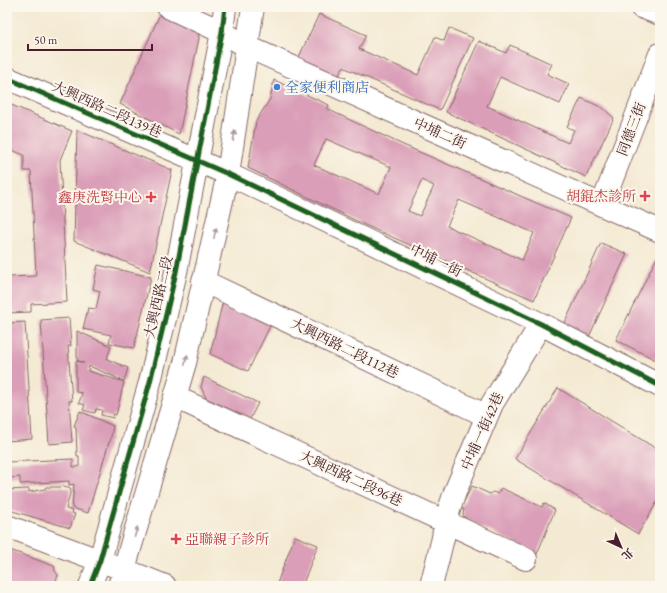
<svg xmlns="http://www.w3.org/2000/svg" width="667" height="593" font-family="'EB Garamond','Noto Serif TC',serif">
<style>
.building{fill:#da9eb8;fill-rule:evenodd}
.lines{fill:none;stroke-linecap:round;stroke-linejoin:round}
.minor-casing{stroke:#866666;stroke-width:24}
.minor{stroke:#fff;stroke-width:22}
.cycleway-casing{stroke:#fbf7ec;stroke-width:8}
.cycleway{stroke:#1b5e20;stroke-width:5}
.oneway{fill:#ae9aa0}
.shop-dot{fill:#3f7fe0;stroke:#fbf7ec;stroke-width:1.5}
.health-dot{fill:#e0444e;stroke:#fbf7ec;stroke-width:1.5}
.labels{text-anchor:middle;dominant-baseline:central;stroke-width:4;stroke-linejoin:round;paint-order:stroke}
.shop-label{font-size:14px;fill:#366cbe;stroke:#fbf7ec;text-anchor:start}
.street-label{font-size:14px;fill:#4a1f2b;stroke:#fbf7ec}
.health-label{font-size:14px;fill:#be3a42;stroke:#fbf7ec;text-anchor:end}
</style>
<rect width="100%" height="100%" fill="#fbf7ec"/>
<filter id="ink" filterUnits="userSpaceOnUse"><feTurbulence type="fractalNoise" baseFrequency=".025" numOctaves="2"/><feDisplacementMap in="SourceGraphic" scale="8" xChannelSelector="R" yChannelSelector="G"/><feConvolveMatrix kernelMatrix="1 2 1 2 8 2 1 2 1" color-interpolation-filters="sRGB"/></filter>
<filter id="wash" filterUnits="userSpaceOnUse"><feTurbulence type="fractalNoise" baseFrequency=".012" numOctaves="4" result="noise"/><feDisplacementMap in="SourceGraphic" scale="16" xChannelSelector="R" yChannelSelector="G"/><feGaussianBlur stdDeviation="0.9" result="paint"/><feColorMatrix in="noise" values="0 0 0 0 0 0 0 0 0 0 0 0 0 0 0 0 0 1.4 0 .05"/><feComposite in="paint" operator="in"/></filter>
<g filter="url(#wash)">
<rect width="100%" height="100%" fill="#f4ead3"/>
<g id="blocks">
<path class="building" d="M 160,14 L 198,31 L 199,38 L 179,134 L 120,104 Z
M 319,14 L 366,35 L 359,49 L 418,75 L 435,37 L 444,41 L 449,28 L 473,38 L 440,110 L 343,67 L 338,77 L 298,59 Z
M 479,41 L 506,53 L 510,45 L 552,64 L 547,74 L 569,84 L 560,104 L 500,77 L 487,106 L 568,143 L 574,130 L 567,127 L 581,98 L 603,108 L 614,118 L 586,177 L 446,112 Z
M 274,80 L 329,105 L 327,109 L 401,144 L 571,218 L 534,300 L 365,225 L 248,168 L 256,121 L 270,99 ZM 326,139 L 391,167 L 379,194 L 314,165 ZM 422,180 L 434,186 L 420,216 L 408,211 ZM 459,200 L 534,233 L 522,260 L 447,226 Z
M 7,103 L 72,131 L 60,160 L 67,302 L 31,304 L 31,312 L 7,313 L 7,277 L 36,276 L 31,171 L 24,171 L 24,155 L 7,148 Z
M 77,130 L 172,170 L 150,272 L 74,241 Z
M 601,243 L 627,254 L 588,339 L 563,327 Z
M 657,257 L 660,258 L 660,362 L 616,340 Z
M 98,265 L 151,277 L 134,348 L 109,343 L 111,335 L 83,329 L 88,308 L 96,309 L 100,291 L 93,289 Z
M 223,301 L 271,324 L 248,371 L 210,354 Z
M 69,318 L 71,346 L 68,346 L 72,401 L 69,401 L 72,442 L 49,444 L 41,320 Z
M 25,322 L 32,439 L 7,441 L 7,418 L 8,418 L 7,396 L 7,323 Z
M 77,331 L 111,346 L 107,359 L 128,368 L 124,381 L 89,366 L 88,371 L 124,382 L 116,415 L 114,414 L 113,418 L 101,415 L 102,410 L 96,409 L 95,413 L 83,410 L 85,405 L 79,403 L 82,393 L 76,392 L 76,361 L 84,363 L 77,360 Z
M 204,377 L 258,403 L 250,419 L 206,398 L 201,387 Z
M 558,388 L 660,451 L 660,497 L 638,534 L 515,459 Z
M 80,411 L 113,426 L 110,442 L 109,442 L 88,513 L 72,508 L 74,484 L 69,485 L 69,481 L 20,484 L 20,477 L 9,478 L 9,482 L 7,482 L 7,462 L 73,459 L 73,467 L 79,467 L 79,456 L 77,456 L 76,427 L 74,426 Z
M 61,486 L 71,489 L 66,509 L 73,511 L 72,513 L 75,514 L 70,528 L 9,510 L 10,506 L 7,505 L 7,490 L 29,489 L 29,492 L 45,489 L 46,487 L 61,487 Z
M 472,486 L 490,494 L 493,492 L 498,494 L 501,488 L 542,507 L 544,503 L 555,510 L 537,554 L 467,520 L 463,515 L 464,509 L 460,509 Z
M 295,536 L 318,545 L 302,586 L 276,586 Z
M 10,550 L 54,566 L 55,571 L 58,575 L 54,586 L 7,586 L 7,553 Z"/>
</g>
</g>
<g filter="url(#ink)">
<use href="#blocks" fill-opacity="0" stroke="#866666" stroke-width="1"/>
<g class="lines">
<g class="minor-casing">
<path id="minor" d="M 168,7 L 222,32 L 248,47 L 660,231
M 641,7 L 660,14
M 7,78 L 228,174 L 541,324 L 660,386
M 602,205 L 660,54
M 203,281 L 487,416
M 175,397 L 526,559
M 7,526 L 125,570 L 165,586
M 90,586 L 100,560 L 150,382 L 176,272 L 222,32 L 225,7
M 119,586 L 185,363 L 228,174 L 253,7
M 431,586 L 443,538 L 445,522 L 455,492 L 492,404 L 541,324"/>
</g>
<use href="#minor" class="minor"/>
<g class="cycleway-casing">
<path id="cycleway" d="M 7,78 L 228,174 L 541,324 L 660,386
M 90,586 L 100,560 L 150,382 L 176,272 L 222,32 L 225,7"/>
</g>
<use href="#cycleway" class="cycleway"/>
</g>
<defs><path id="oneway-solid" d="M-6-.8H1V-3.2L6.5 0L1 3.2V.8H-6Z"/></defs>
<g class="oneway">
<use href="#oneway-solid" transform="translate(234 136) rotate(-81)"/>
<use href="#oneway-solid" transform="translate(215 233) rotate(-77)"/>
<use href="#oneway-solid" transform="translate(186 360) rotate(-76)"/>
<use href="#oneway-solid" transform="translate(136 532) rotate(-74)"/>
</g>
</g>
<circle class="shop-dot" cx="277" cy="87" r="4"/>
<g class="health-dot">
<path d="M643 190h4v4h4v4h-4v4h-4v-4h-4v-4h4z"/>
<path d="M149 191h4v4h4v4h-4v4h-4v-4h-4v-4h4z"/>
<path d="M174 533h4v4h4v4h-4v4h-4v-4h-4v-4h4z"/>
</g>
<g class="labels">
<g class="shop-label">
<text x="285" y="87">全家便利商店</text>
</g>
<g class="street-label">
<text transform="translate(107 109) rotate(24)">大興西路二段139巷</text>
<text transform="translate(631 129) rotate(-69)">同德三街</text>
<text transform="translate(440 133) rotate(24)">中埔二街</text>
<text transform="translate(436 260) rotate(26)">中埔一街</text>
<text transform="translate(158 297) rotate(-77)">大興西路二段</text>
<text transform="translate(345 348) rotate(26)">大興西路二段112巷</text>
<text transform="translate(482 431) rotate(-66)">中埔一街42巷</text>
<text transform="translate(351 478) rotate(25)">大興西路二段96巷</text>
</g>
<g class="health-label">
<text x="636" y="196">胡錕杰診所</text>
<text x="142" y="197">鑫庚洗腎中心</text>
<text x="185" y="539" text-anchor="start">亞聯親子診所</text>
</g>
</g>
<rect width="667" height="593" fill="none" stroke="#fbf7ec" stroke-width="24"/>
<g transform="translate(621 547) rotate(136)" stroke="#fbf7ec" stroke-width="3" paint-order="stroke">
<path d="M0-3L7 15L0 10L-7 15Z" fill="#4a1f2b"/>
<text y="-6" font-size="11" font-weight="bold" text-anchor="middle" fill="#4a1f2b">北</text>
</g>
<path d="M28 44v6h124v-6" fill="none" stroke="#4a1f2b" stroke-width="2"/>
<text x="34" y="44" font-size="12" fill="#4a1f2b" stroke="#fbf7ec" stroke-width="3" paint-order="stroke">50 m</text>
</svg>
